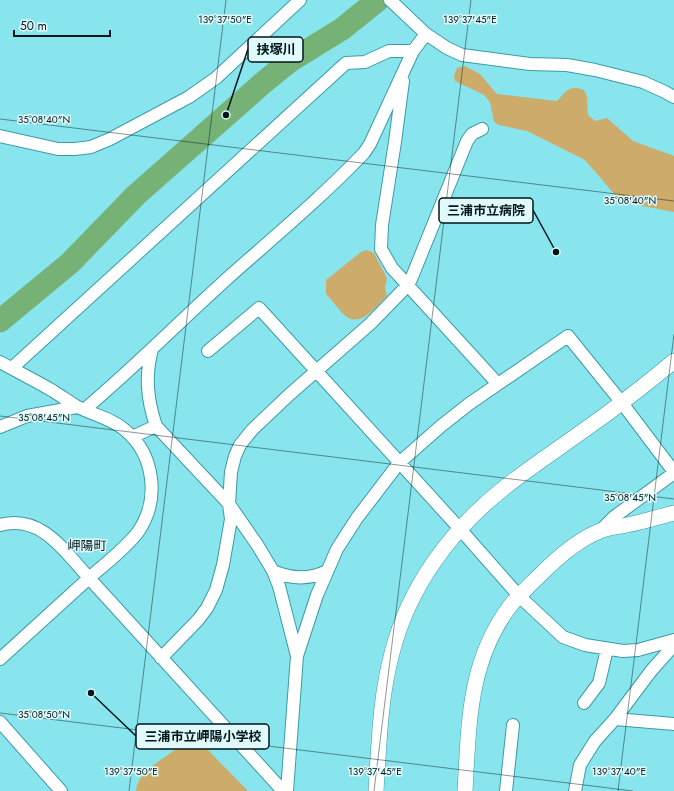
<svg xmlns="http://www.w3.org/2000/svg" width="674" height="791" font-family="Jost,'Noto Sans JP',sans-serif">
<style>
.green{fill:#cdac6b}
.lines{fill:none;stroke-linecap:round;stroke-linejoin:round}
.river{stroke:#76b275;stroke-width:23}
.minor-casing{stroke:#3b9ba4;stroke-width:14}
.tertiary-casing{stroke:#3b9ba4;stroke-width:16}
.minor{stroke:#fff;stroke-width:12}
.tertiary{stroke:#fff;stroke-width:15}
.ticks{fill:none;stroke:#001619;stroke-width:1;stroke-opacity:0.45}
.labels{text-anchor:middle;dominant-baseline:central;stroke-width:3;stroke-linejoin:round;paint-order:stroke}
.neighbourhood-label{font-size:13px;fill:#001619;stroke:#e0fafc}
.ticks-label{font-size:10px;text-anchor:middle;fill:#001619;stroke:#e0fafc;stroke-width:3;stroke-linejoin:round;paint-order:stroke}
.leader{fill:none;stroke:#001619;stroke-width:1.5}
.callout-dot{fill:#001619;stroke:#e0fafc;stroke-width:1.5}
.callout{fill:#e0fafc;stroke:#001619;stroke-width:1.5}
.callout-label{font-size:13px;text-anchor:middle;font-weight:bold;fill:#001619}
</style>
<rect width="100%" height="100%" fill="#88e5ee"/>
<path class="green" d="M 465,66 L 480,74 L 497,94 L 557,101 C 568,90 568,85 584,90 L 587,97 L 588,115 L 595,121 L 607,118 L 633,141 L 674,156 L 674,212 L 632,204 L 616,196 L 585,160 L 527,131 L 499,125 L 494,122 L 490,102 L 484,95 L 455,81 L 454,76 L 457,68 Z
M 367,250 L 374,253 L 387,278 L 385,287 L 387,296 C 377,305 362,327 347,317 C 340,312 332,300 326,294 L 326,280 L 361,252 Z
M 176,749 L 207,749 L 248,791 L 136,791 C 137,772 162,760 176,749 Z"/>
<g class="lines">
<path class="river" d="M 0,321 L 70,263 L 136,195 L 264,82 L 290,61 L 342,29 L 378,0"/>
<g class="minor-casing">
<path id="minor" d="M 390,0 L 426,34 L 447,48 L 462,55 L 530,64 L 567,65 L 595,70 L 643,82 L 665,92 L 674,97
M 403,81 L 395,142 L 382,225 L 381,249 L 392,268 L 498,384
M 0,136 L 58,149 L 75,149 L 91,147 L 110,139 L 189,97 L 216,78 L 300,0
M 152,349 C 145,376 147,399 156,426 L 229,504 L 258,546 L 273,571 L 279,586 L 297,656
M 208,351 L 259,308 L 460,529 L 519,596 L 563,637 L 585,645 L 623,651 L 638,650 L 674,640
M 0,362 C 18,372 36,381 53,391 C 61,396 68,401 76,406 C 93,415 111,418 125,430 C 155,455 160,500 138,532 C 125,549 105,564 89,578 C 65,552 42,514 0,525
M 12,368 L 346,63 L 365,62 L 389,51 L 413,51
M 85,409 C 135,367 181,320 230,276 C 275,236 322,197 364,153 L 370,144 L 413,51 L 426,34
M 0,427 L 27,416 L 77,407
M 132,437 L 156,426
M 601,530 L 614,517 L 674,473
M 273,571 C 291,579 309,580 327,571
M 161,658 L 198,620 L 207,608 L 216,590 L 223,565 L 231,519 L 229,504 L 231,472 L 235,456 L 240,445 L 252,430 L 290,394 L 370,324 L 408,285 L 412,277 L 467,141 L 472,134 L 482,129
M 0,659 L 89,578 L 283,791
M 584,703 L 599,683 L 607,649
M 615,719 L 674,724
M 0,722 L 61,791
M 287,791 L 297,656 L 317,595 L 337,549 L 357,518 L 399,463 L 441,426 L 469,404 L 568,336 L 622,403 L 674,472
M 506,791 L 513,725
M 575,791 L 580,765 L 595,741 L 615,719 L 651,671 L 674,645"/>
</g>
<g class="tertiary-casing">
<path id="tertiary" d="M 376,791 C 379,745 380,697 392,653 C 409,586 451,530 504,488 C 529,468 555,451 580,433 C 613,410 644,386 674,361
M 465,791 C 469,724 468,662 510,606 C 519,595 530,585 540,575 C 556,559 579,539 600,531 C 609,527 619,527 627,525 C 643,522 658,517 674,513"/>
</g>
<use href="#minor" class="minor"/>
<use href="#tertiary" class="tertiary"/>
</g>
<path class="ticks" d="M 0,119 L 674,201M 0,416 L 674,499M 0,713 L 633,791M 129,791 L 226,0M 374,791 L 471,0M 618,791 L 674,334"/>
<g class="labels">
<g class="neighbourhood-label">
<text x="87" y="545">岬陽町</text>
</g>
</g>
<g class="ticks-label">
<text x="225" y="23">139°37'50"E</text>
<text x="470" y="23">139°37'45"E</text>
<text x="44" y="123">35°08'40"N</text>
<text x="630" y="204">35°08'40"N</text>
<text x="44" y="421">35°08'45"N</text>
<text x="630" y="501">35°08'45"N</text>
<text x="44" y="718">35°08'50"N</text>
<text x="131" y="775">139°37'50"E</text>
<text x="375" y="775">139°37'45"E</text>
<text x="619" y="775">139°37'40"E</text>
</g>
<path class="leader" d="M226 115L248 49M556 252L533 210M91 693L136 736"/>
<g class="callout-dot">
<circle cx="226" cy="115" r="4"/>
<circle cx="556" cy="252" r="4"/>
<circle cx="91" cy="693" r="4"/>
</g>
<g class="callout">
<rect x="248" y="37" width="55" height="25" rx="4"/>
<rect x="439" y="198" width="94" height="25" rx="4"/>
<rect x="136" y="724" width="133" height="25" rx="4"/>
</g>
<g class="callout-label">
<text x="276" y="54">挟塚川</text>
<text x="486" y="215">三浦市立病院</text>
<text x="203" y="741">三浦市立岬陽小学校</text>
</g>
<path d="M14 30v6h96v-6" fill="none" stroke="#001619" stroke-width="2"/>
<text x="20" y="30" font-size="12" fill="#001619" stroke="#e0fafc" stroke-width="3" paint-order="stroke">50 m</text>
</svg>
